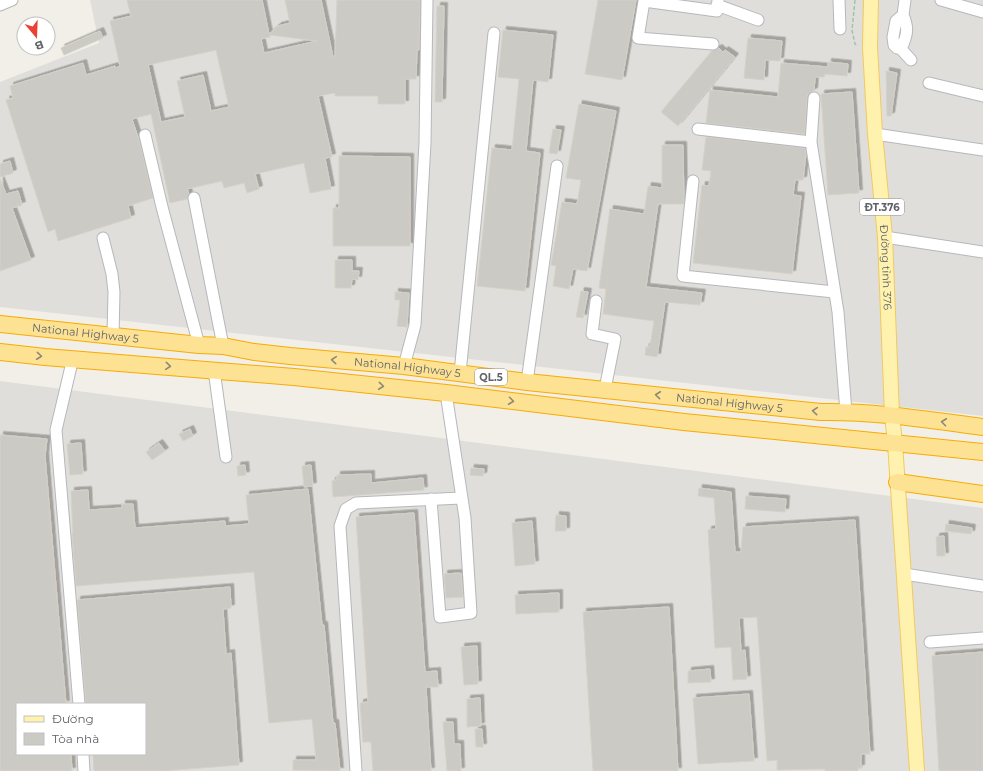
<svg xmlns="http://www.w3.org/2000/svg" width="983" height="771" font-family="Montserrat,sans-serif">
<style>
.industrial{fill:#e0deda;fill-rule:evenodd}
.building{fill:#cccac5;stroke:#d6d1c6;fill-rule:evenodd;filter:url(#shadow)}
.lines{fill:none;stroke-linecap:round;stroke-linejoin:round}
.minor-casing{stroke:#b5b8bc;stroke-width:13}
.major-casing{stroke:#f2c960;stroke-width:16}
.highway-casing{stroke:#f9ab00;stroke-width:18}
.path{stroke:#9cc7a9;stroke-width:1.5;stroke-dasharray:4 2;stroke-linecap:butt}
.minor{stroke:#fff;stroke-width:11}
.major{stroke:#fff2af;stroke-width:14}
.highway{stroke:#fde293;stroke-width:16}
.oneway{stroke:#8e8975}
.labels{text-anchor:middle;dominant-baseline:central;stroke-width:3.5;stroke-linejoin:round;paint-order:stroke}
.shield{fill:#fff;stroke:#8f9295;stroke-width:1}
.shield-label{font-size:10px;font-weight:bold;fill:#5f6368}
.street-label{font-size:11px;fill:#5f6368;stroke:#fff}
</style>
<defs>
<filter id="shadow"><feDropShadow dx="3.5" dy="-3.5" stdDeviation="0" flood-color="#0004"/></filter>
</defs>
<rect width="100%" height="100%" fill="#f1efe8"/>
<path class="industrial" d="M 90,0 L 983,0 L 983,416 L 0,307 L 0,82 L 99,43 Z
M 0,381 L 983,508 L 983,771 L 0,771 ZM 17,704 L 145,704 L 145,754 L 17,754 Z"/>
<path class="building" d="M 127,0 L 262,0 L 269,34 L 278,26 L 290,23 L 285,0 L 321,0 L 333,57 L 335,56 L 337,0 L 420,0 L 419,50 L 417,50 L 416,79 L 405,79 L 405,104 L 378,104 L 378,96 L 335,96 L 335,93 L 318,96 L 332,157 L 325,158 L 331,189 L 310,193 L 304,163 L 255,174 L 259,189 L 247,193 L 244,183 L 224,188 L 222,181 L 187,189 L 189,194 L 187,199 L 170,203 L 151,114 L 132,119 L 140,143 L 153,198 L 128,206 L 131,218 L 58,241 L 55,229 L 48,232 L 6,100 L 13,98 L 10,86 L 83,63 L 86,75 L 115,66 L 116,68 L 120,66 L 110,21 L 131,16 ZM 270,35 L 317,41 L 264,53 L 261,39 L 270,37 ZM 216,50 L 229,107 L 211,111 L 203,75 L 177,81 L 185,117 L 161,122 L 148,65 Z
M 598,0 L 636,0 L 622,80 L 585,74 Z
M 437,6 L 444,6 L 442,102 L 435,102 Z
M 503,30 L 553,35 L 548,82 L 533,80 L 526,151 L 540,153 L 525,291 L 477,286 L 492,148 L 512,150 L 519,79 L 498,77 Z
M 100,31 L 103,38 L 64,55 L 61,48 Z
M 748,38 L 782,41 L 780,61 L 765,60 L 764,80 L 744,78 Z
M 719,48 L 723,52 L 725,50 L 735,57 L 678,126 L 661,112 L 712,51 Z
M 828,62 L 848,64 L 847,76 L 825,74 L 824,77 L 815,77 L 814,91 L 808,94 L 807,97 L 805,134 L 706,123 L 710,90 L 778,97 L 781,63 L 828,67 Z
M 886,71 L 897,73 L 891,116 L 887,116 Z
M 852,92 L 859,193 L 828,195 L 821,94 Z
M 579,104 L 616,111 L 587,271 L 573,269 L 569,289 L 553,286 L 556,266 L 551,265 L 562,202 L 577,204 L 581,180 L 566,178 Z
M 553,129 L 561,130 L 557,154 L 549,153 Z
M 706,137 L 805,148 L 806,154 L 803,180 L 795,180 L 793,195 L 801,196 L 792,274 L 693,263 L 702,185 L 709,186 L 711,171 L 702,170 Z
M 662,145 L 683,145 L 684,204 L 658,204 L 646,287 L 702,293 L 700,305 L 665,302 L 657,357 L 645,355 L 646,347 L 650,347 L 654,321 L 603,314 L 606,289 L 599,288 L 610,209 L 644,214 L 648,186 L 662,188 Z
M 339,156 L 410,157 L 410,246 L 333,246 L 333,208 L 339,208 Z
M 10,161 L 13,173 L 0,177 L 0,164 Z
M 0,179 L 6,194 L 18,191 L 22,205 L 12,208 L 31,260 L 0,271 Z
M 335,260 L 352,260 L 352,271 L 359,271 L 358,280 L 352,279 L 351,288 L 335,288 Z
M 581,291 L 588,292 L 583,318 L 576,317 Z
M 395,292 L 409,293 L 407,327 L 397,326 L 400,300 L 395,300 Z
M 190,429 L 193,436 L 183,441 L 179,434 Z
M 0,435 L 47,439 L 45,456 L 66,704 L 17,704 L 17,754 L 71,754 L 72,771 L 0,771 Z
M 81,443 L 83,474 L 70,475 L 67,444 Z
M 159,443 L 165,451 L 152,460 L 146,452 Z
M 245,465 L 246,475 L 238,476 L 237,466 Z
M 311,465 L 313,486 L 304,487 L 302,466 Z
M 471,468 L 484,469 L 483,476 L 470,475 Z
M 371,474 L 371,483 L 423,478 L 424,490 L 333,497 L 332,481 L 337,480 L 337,475 Z
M 699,488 L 731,492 L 735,552 L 741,552 L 743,527 L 855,520 L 870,754 L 861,754 L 861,768 L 858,768 L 858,771 L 825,771 L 825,769 L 777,770 L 777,760 L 767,761 L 757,617 L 739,618 L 741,651 L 745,650 L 747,679 L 733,680 L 731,647 L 715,648 L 708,530 L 716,529 L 714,498 L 698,496 Z
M 308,489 L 322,625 L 324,625 L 333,723 L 335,723 L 340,771 L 293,770 L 293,760 L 316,760 L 312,719 L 269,723 L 254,572 L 76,586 L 72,533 L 73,533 L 71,491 L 88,490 L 89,510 L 122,508 L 122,504 L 133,504 L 135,528 L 225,521 L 225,526 L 249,524 L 246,495 Z
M 746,496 L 786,499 L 785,512 L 745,509 Z
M 414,513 L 425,672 L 437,671 L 438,687 L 426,687 L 431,771 L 373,771 L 371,742 L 363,742 L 360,703 L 368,702 L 356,517 Z
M 556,515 L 566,516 L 566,531 L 555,531 Z
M 532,521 L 535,564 L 515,566 L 512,523 Z
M 946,524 L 972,528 L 971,534 L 945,531 Z
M 944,536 L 945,556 L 937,556 L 936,537 Z
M 461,573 L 463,597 L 446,598 L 444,574 Z
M 230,587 L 231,608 L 223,609 L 226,654 L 231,653 L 239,765 L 164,771 L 94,771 L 93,754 L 145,754 L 145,704 L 86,704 L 77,600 Z
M 559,593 L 559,612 L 516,614 L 515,595 Z
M 669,607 L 678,771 L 593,771 L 583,612 Z
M 477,646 L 478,684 L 464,685 L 461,647 Z
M 983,652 L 983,771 L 939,771 L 932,656 Z
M 710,669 L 711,682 L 688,683 L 688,671 Z
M 749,694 L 754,761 L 698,764 L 693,698 Z
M 480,698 L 481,726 L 467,727 L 467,699 Z
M 443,722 L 453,722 L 454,744 L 460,744 L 461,771 L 447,771 Z
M 475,729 L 482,729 L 483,747 L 476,747 Z"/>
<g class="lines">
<g class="minor-casing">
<path id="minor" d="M 839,0 L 840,29
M 905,0 L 903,15 L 896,21 L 893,37 L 894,45 L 897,48 L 901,49 L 911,60
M 941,0 L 983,12
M 0,5 L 12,0
M 717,5 L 758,20
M 713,44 L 638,38 L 644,1 L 717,11 L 718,0
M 901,49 C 907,36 909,28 903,15
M 929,83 L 983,96
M 814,98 L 811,142 L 838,312 L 846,412
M 698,129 L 811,142
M 875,134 L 983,150
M 145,135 L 162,207 L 199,345
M 693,181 L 683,276 L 834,292
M 194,198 L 223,346
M 885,237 L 983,252
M 103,238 L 112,274 L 114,292 L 113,336
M 596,301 L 592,334 L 615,339 L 605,389
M 73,358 L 56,430 L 79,704
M 404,366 L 415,325 L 425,143 L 427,0
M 214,370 L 226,457
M 460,373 L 494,33
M 527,382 L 557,166
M 431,499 L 440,617 L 471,613 L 465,518 L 446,393
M 904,574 L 983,586
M 930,642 L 983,638
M 83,754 L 84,771
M 356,771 L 340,526 L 346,509 L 356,503 L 461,498"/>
</g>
<g class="major-casing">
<g id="major">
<path id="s1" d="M 871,0 L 870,47 L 875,134 L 885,237 L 892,415 L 895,443 L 917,771"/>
</g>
</g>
<g class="highway-casing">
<g id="highway">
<path id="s2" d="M 0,324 L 199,345 L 223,346 L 254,352 L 290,356 L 404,366 L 527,382 L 821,412 C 875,411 929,420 983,427"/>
<path d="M 0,352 L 45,357 L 294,377 L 446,393 L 684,422 L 983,452"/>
<path d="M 897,482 L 983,494"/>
</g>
</g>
<path class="path" d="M 855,0 L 852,30 L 855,44 L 858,46"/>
<use href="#minor" class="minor"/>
<use href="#major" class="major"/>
<use href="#highway" class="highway"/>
</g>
<defs><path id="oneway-chevron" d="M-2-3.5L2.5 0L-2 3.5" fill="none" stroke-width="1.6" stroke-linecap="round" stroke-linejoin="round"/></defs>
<g class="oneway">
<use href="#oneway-chevron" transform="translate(39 356) rotate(6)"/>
<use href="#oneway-chevron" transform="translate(334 360) rotate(-175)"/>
<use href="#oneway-chevron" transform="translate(168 366) rotate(5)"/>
<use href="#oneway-chevron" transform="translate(381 386) rotate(6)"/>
<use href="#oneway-chevron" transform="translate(658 395) rotate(-174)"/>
<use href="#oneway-chevron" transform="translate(511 401) rotate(7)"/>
<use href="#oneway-chevron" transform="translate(815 411) rotate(-175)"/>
<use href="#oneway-chevron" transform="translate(944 422) rotate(-173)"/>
</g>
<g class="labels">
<g class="shield">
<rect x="860" y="199" width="44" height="16" rx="3"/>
<rect x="475" y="369" width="32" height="16" rx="3"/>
</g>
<g class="shield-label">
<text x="882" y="207">ĐT.376</text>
<text x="491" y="377">QL.5</text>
</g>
<g class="street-label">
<text stroke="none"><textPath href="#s1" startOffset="268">Đường tỉnh 376</textPath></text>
<text stroke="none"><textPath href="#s2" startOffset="86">National Highway 5</textPath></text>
<text stroke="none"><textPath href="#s2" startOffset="410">National Highway 5</textPath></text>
<text stroke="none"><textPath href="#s2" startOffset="734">National Highway 5</textPath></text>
</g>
</g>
<rect x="16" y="703" width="130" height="52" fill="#ffffff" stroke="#bfc1c3"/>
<rect x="24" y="716" width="20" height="6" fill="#fff2af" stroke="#bfc1c3"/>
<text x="52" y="723" font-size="12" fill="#5f6368">Đường</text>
<rect x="24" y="733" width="20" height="12" fill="#cccac5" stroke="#bfc1c3"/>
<text x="52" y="743" font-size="12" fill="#5f6368">Tòa nhà</text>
<g transform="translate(36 36) rotate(161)"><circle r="19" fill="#ffffff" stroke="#bfc1c3"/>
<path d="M0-3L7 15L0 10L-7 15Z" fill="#ea4335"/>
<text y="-6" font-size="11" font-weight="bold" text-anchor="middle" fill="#5f6368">B</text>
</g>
</svg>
